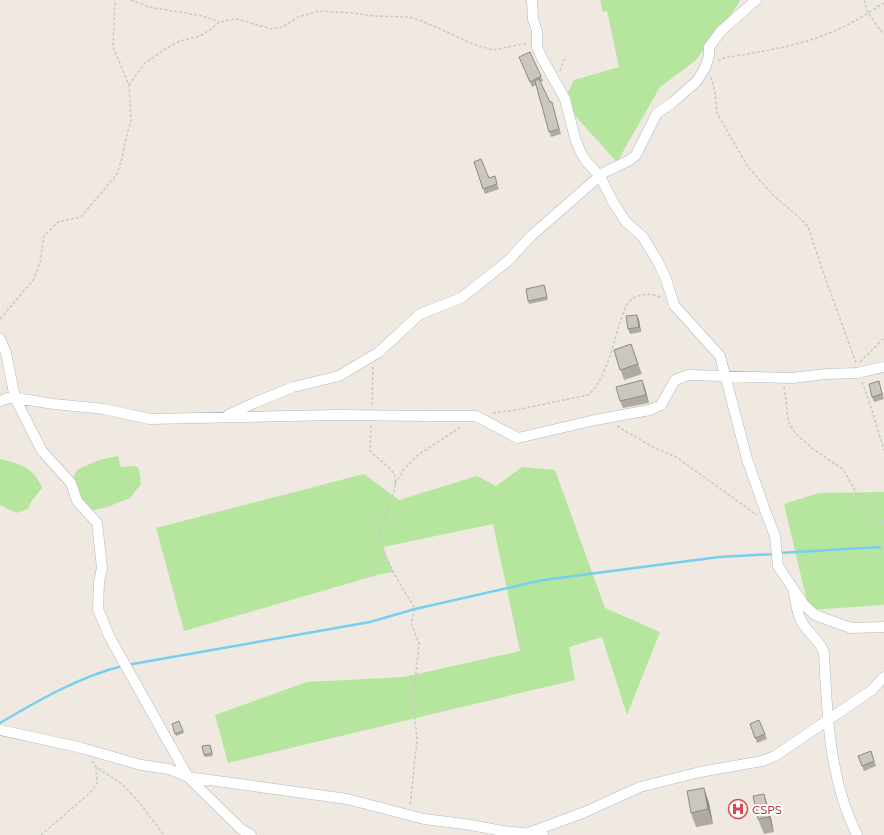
<svg xmlns="http://www.w3.org/2000/svg" width="884" height="835" font-family="Commissioner,sans-serif">
<style>
.green{fill:#b6e59e}
.lines{fill:none;stroke-linecap:round;stroke-linejoin:round}
.stream{stroke:#75cff0;stroke-width:2.5}
.minor-casing{stroke:#b4b7c1;stroke-width:11}
.path{stroke:#c9c9c9;stroke-width:1.5;stroke-dasharray:3 2;stroke-linecap:butt}
.minor{stroke:#fff;stroke-width:10}
.wall{fill:#afaba4}
.shaded-wall{fill:#8e8b86}
.building{fill:#cbc7bf;stroke:#8e8b86}
.labels{text-anchor:middle;dominant-baseline:central;stroke-width:4;stroke-linejoin:round;paint-order:stroke}
.health-label{font-size:12px;fill:#be3a42;stroke:#fff;text-anchor:start}
</style>
<rect width="100%" height="100%" fill="#efe9e1"/>
<path class="green" d="M 600,0 L 740,0 L 737,6 L 695,61 L 660,87 L 617,162 L 567,107 L 565,99 L 574,80 L 619,67 L 607,11 L 603,12 Z
M 118,456 L 121,467 L 136,466 L 139,469 L 141,484 L 130,498 L 110,506 L 87,512 L 71,483 L 77,470 L 99,460 Z
M 0,459 C 20,464 34,467 42,488 L 31,502 L 28,509 L 16,513 L 0,505 Z
M 522,467 L 555,470 L 605,608 L 660,632 L 627,715 L 602,637 L 569,647 L 575,680 L 228,763 L 215,715 L 307,682 L 404,677 L 520,651 L 493,524 L 383,547 L 393,572 L 381,574 L 184,631 L 156,528 L 364,474 L 399,500 L 477,476 L 496,486 Z
M 884,492 L 884,605 L 809,610 L 784,504 L 819,493 Z"/>
<g class="lines">
<path class="stream" d="M 779,553 L 880,547
M 127,665 L 370,622 L 415,609 L 543,580 L 719,557 L 774,554
M 0,723 C 39,700 79,677 122,666"/>
<g class="minor-casing">
<path id="minor" d="M 532,0 L 533,19 L 537,31 L 537,47 L 542,58 L 565,99 L 575,138 L 580,151 L 586,161 L 600,176 L 613,202 L 626,222 L 643,237 L 658,262 L 666,279 L 674,305 L 720,356 L 747,459 L 765,510 L 775,536 L 778,566 L 804,605 L 815,615 L 851,628 L 884,627
M 0,339 L 6,353 L 15,398 L 42,451 L 71,483 L 77,501 L 97,523 L 102,568 L 99,582 L 98,609 L 109,636 L 188,777 L 241,829 L 251,835
M 0,401 L 8,398 L 15,398 L 54,404 L 104,409 L 150,419 L 336,415 L 432,416 L 476,416 L 518,438 L 595,420 L 650,410 L 661,405 L 675,380 L 688,375 L 792,378 L 826,374 L 857,373 L 884,367
M 228,415 L 254,403 L 293,387 L 339,376 L 379,352 L 420,314 L 461,298 L 508,261 L 531,236 L 603,173 L 630,160 L 636,155 L 657,113 L 672,103 L 697,81 L 705,68 L 709,56 L 709,47 L 721,31 L 756,0
M 794,594 C 796,604 797,615 803,624 C 810,635 820,640 824,653 C 827,714 829,779 857,835
M 0,730 L 82,748 L 141,765 L 169,769 L 188,777 L 347,799 L 424,819 L 471,825 L 502,831 L 543,835
M 531,832 L 585,812 L 640,787 L 700,772 L 762,761 L 775,756 L 872,690 L 884,677"/>
</g>
<path class="path" d="M 131,0 L 149,7 L 203,16 L 219,22
M 864,0 L 868,13 L 884,35
M 718,61 L 723,58 C 765,51 809,45 847,25 C 860,19 872,10 884,3
M 560,71 L 565,56
M 711,77 L 715,92 L 717,113 L 748,167 L 774,196 L 800,218 L 808,227 L 821,266 L 856,363
M 129,85 L 144,64 L 162,51 L 180,41 L 200,36 L 210,30 L 219,22 L 237,19 L 271,29 L 283,27 L 298,17 L 318,11 L 353,13 L 374,16 L 408,17 L 422,21 L 473,44 L 493,50 L 528,43
M 0,319 L 34,279 L 40,263 L 44,236 L 58,222 L 81,217 L 117,174 L 122,158 L 126,138 L 131,121 L 129,85 L 113,47 L 115,0
M 860,362 L 884,338
M 862,382 L 871,407 L 884,450
M 784,387 L 786,399 L 788,421 L 795,433 L 813,449 L 843,469 L 858,496 L 880,517 L 884,523
M 372,405 L 373,367
M 493,413 L 516,410 L 588,395 C 606,380 613,344 620,322 C 623,315 625,305 631,300 C 638,293 654,293 662,298
M 371,425 L 370,451 C 377,458 387,465 393,472 C 402,486 382,516 381,531 C 379,555 404,589 415,609 L 411,623 L 419,643 L 413,702 L 417,740 L 410,806
M 617,426 L 653,447 L 676,457 L 757,515
M 395,484 L 404,469 L 418,455 L 462,426
M 92,761 L 96,767 L 122,784 L 138,801 L 164,835
M 41,835 L 90,793 L 97,783 L 96,767"/>
<use href="#minor" class="minor"/>
</g>
<path class="wall" d="M 519,57 L 541,76 L 543,81 L 540,83 L 550,102 L 553,107 L 561,134 L 551,137 L 536,85 L 532,87 Z
M 474,162 L 489,178 L 496,181 L 499,189 L 485,194 Z
M 544,285 L 548,300 L 529,304 L 528,301 Z
M 637,315 L 639,320 L 641,332 L 630,334 L 628,329 Z
M 631,344 L 642,374 L 624,380 L 614,350 Z
M 879,381 L 884,399 L 874,402 L 872,397 Z
M 645,388 L 649,403 L 623,408 L 620,401 Z
M 759,720 L 767,739 L 757,743 L 750,724 Z
M 179,721 L 184,733 L 176,736 L 172,724 Z
M 211,747 L 213,756 L 205,757 L 204,755 Z
M 871,751 L 876,766 L 864,771 L 858,756 Z
M 704,788 L 709,803 L 713,824 L 696,827 L 691,813 Z
M 769,809 L 774,832 L 764,834 L 758,819 Z"/>
<path class="shaded-wall" d="M 637,315 L 639,320 L 641,332 L 639,327 Z
M 642,380 L 645,388 L 649,403 L 646,395 Z
M 704,788 L 709,803 L 713,824 L 708,809 Z
M 764,794 L 769,809 L 774,832 L 769,817 Z"/>
<path class="building" d="M 530,52 L 541,76 L 530,82 L 519,57 Z
M 539,79 L 550,102 L 552,102 L 559,129 L 549,132 L 535,81 Z
M 481,159 L 489,178 L 495,176 L 497,184 L 483,189 L 474,162 Z
M 544,285 L 547,297 L 528,301 L 526,289 Z
M 637,315 L 639,327 L 628,329 L 626,316 Z
M 631,344 L 638,364 L 620,370 L 614,350 Z
M 642,380 L 646,395 L 620,401 L 616,387 Z
M 879,381 L 882,394 L 872,397 L 869,384 Z
M 759,720 L 765,734 L 755,738 L 750,724 Z
M 179,721 L 183,731 L 175,734 L 172,724 Z
M 210,745 L 212,753 L 204,755 L 202,746 Z
M 871,751 L 874,761 L 862,766 L 858,756 Z
M 704,788 L 708,809 L 691,813 L 687,791 Z
M 764,794 L 769,817 L 758,819 L 753,796 Z"/>
<defs>
<g id="hospital-ring" transform="scale(1)"><circle r="9.5" fill="#fff" stroke="#e0444e" stroke-width="1.5"/><path d="M-5-5h3v3.5h4V-5h3V5h-3V1.5h-4V5h-3Z" fill="#e0444e"/></g>
</defs>
<g fill-rule="evenodd">
<use href="#hospital-ring" x="738" y="809"/>
</g>
<g class="labels">
<g class="health-label">
<text x="752" y="809">CSPS</text>
</g>
</g>
</svg>
